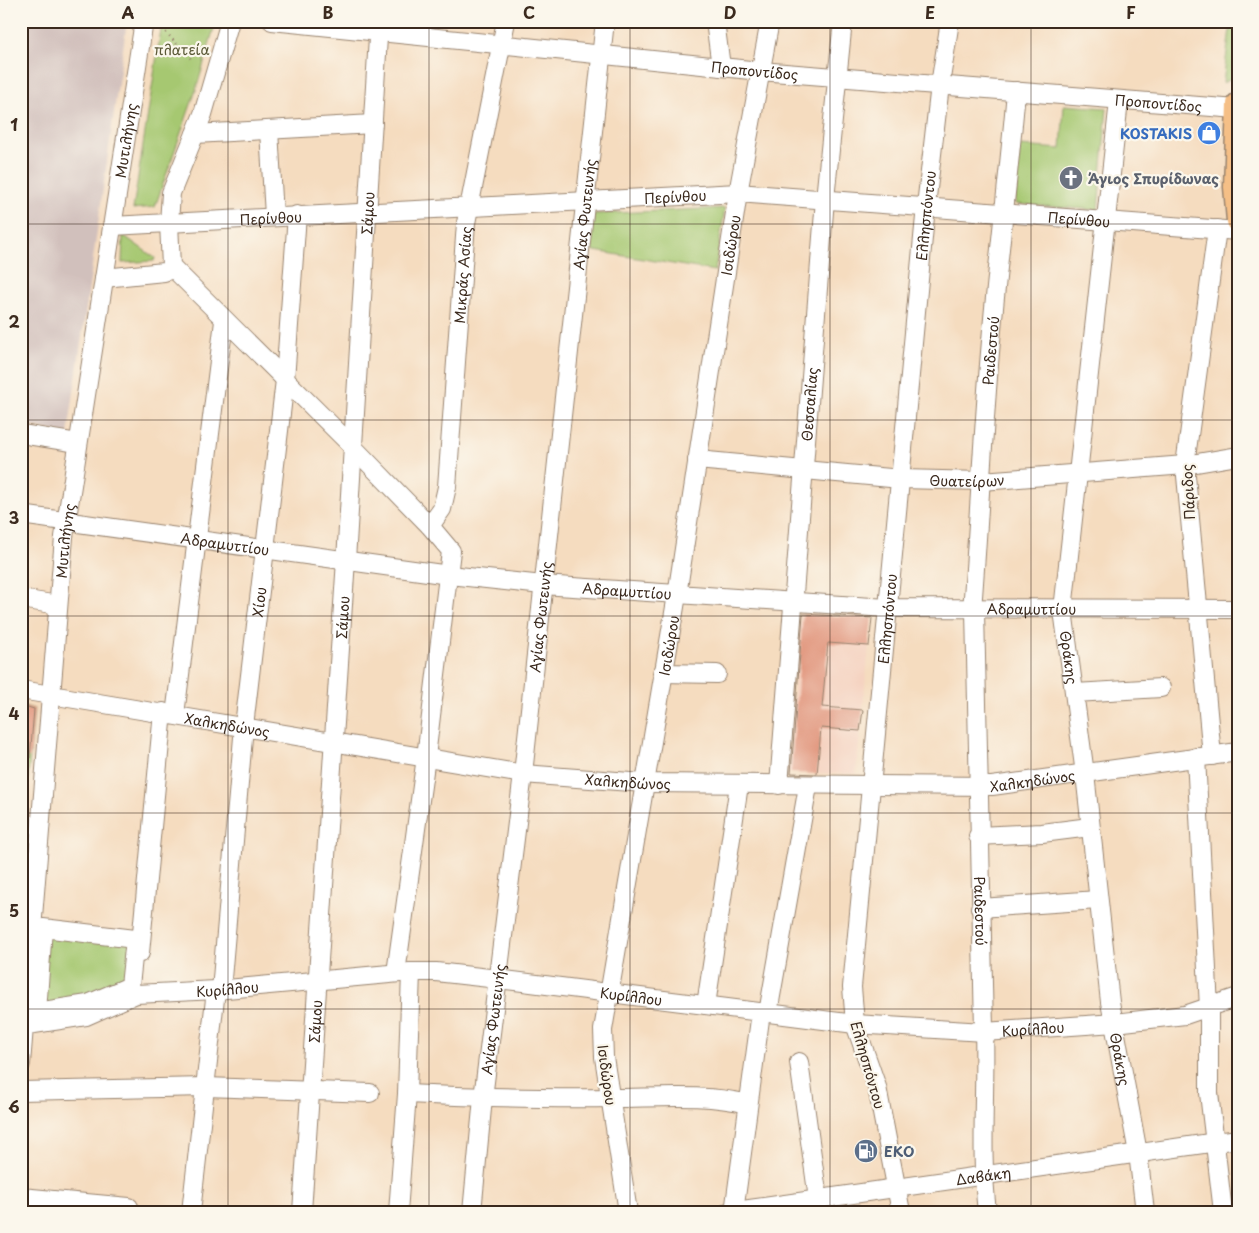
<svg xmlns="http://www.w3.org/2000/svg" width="1259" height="1233" font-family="'Playpen Sans',sans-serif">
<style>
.built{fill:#f5d3c1}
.industrial{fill:#d1c0bc}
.green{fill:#a6c871;stroke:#707948}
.building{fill:#e39c84}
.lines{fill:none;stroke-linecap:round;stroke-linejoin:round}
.minor-casing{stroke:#98836e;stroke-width:20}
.major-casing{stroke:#98836e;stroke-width:25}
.path{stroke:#98836e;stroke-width:2.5;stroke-dasharray:1 4;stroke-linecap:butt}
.minor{stroke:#fff;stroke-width:18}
.major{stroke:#f5bf86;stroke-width:22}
.grid{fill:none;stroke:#3b2a1e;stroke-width:1;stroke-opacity:0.55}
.labels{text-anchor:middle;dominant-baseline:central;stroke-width:4.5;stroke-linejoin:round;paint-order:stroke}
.park-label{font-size:14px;fill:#5b5937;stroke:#fbf7ec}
.street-label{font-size:14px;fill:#3b2a1e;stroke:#fbf7ec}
.shop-label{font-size:14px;font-weight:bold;fill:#366cbe;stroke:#fbf7ec;text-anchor:end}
.worship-label{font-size:14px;font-weight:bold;fill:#5b616d;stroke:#fbf7ec;text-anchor:start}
.service-label{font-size:14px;font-weight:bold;fill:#4e5e75;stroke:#fbf7ec;text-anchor:start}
.neatline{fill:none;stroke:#3b2a1e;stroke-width:2}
.grid-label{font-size:16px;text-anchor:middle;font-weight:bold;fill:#3b2a1e}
</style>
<rect width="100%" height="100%" fill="#fbf7ec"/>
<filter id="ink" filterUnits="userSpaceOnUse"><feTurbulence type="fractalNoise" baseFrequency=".02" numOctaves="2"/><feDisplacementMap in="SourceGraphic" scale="10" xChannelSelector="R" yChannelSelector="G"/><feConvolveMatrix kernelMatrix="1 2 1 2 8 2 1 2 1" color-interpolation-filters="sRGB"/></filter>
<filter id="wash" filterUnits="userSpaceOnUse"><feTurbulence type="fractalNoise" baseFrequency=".0096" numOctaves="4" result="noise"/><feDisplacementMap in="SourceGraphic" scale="20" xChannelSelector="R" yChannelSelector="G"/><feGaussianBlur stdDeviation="1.12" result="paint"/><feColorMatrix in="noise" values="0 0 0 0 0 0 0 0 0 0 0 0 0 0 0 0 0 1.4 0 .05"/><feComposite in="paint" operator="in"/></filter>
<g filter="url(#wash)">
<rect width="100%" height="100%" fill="#f5dcbf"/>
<path class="built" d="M 800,614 L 872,618 L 856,774 L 787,773 Z"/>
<path class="industrial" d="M 21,21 L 127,21 L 68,434 L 21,424 Z"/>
<path class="green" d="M 1231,21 L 1238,21 L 1232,78 L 1223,83 Z
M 162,23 L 214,28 L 196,90 L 155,207 L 133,209 Z
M 1064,105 L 1107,108 L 1098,210 L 1015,204 L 1020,146 L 1061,149 Z
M 725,208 L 715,271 L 589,250 L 593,214 Z
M 123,235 L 155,258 L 154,261 L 122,263 Z
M 21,705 L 34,709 L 21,860 Z
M 45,930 L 132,941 L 128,985 L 40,1010 Z"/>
<g id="blocks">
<path class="building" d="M 803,614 L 872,618 L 869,646 L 828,643 L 822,707 L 863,710 L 860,731 L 821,728 L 817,774 L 791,773 Z
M 21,705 L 34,709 L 30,758 L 21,758 Z"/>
</g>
</g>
<g filter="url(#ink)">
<use href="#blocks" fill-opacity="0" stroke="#98836e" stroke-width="1"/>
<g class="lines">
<g class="minor-casing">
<g id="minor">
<path d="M 230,21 L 203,114 L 171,193 L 169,223 L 171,266 L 353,447 L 430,526 L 451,551 L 426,757 L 396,973"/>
<path id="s1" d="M 272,21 L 760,71 L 1237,109"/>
<path d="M 715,21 L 721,67"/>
<path id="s2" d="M 1119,101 L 1063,610 L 1085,774 L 1110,1002 L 1138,1153 L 1145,1212"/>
<path d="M 269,130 L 274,216"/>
<path d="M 195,134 L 373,124"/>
<path id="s3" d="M 112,226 L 738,193 L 1238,231"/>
<path d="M 104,278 L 164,272 L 173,269"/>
<path d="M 21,434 L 78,443"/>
<path id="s4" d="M 697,460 L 901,479 L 982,481 L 1185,465 L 1238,456"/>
<path id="s5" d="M 21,515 L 449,575 L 543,585 L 887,608 L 1238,609"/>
<path id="s6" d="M 430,526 L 442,509 L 447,487 L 466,223 L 506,21"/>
<path d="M 21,599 L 58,605"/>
<path id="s7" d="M 972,610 C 979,520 983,430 991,341 C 998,257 1009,175 1016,91"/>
<path id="s8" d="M 975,610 C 977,750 980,890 984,1030 C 986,1091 980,1152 987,1212"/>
<path d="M 662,673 L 717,674"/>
<path id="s9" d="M 21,690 L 523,774 L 644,783 L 992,786 L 1238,752"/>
<path d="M 1075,693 L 1161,688"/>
<path d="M 175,715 L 224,321"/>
<path d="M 1212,756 L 1185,465 L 1217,229"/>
<path d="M 1196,757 L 1209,1008 L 1209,1093 L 1223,1212"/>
<path id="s10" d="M 779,785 L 825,199 L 843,21"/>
<path d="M 978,836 L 1042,833 L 1090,827"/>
<path d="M 980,908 L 1098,900"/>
<path d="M 43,928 L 135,939 L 130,986 L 88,1004 L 37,1012 Z"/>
<path d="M 140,953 L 163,712"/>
<path id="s11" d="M 221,990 L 244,726 L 285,380 L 297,215"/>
<path d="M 706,1005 L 739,785"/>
<path d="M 768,1013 L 808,786"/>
<path id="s12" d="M 21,1026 L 86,1016 L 136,994 L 216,990 L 411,972 L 436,972 L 498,979 L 855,1024 L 984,1032 L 1115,1023 L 1185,1015 L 1238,997"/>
<path d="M 799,1062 L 818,1199"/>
<path id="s13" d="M 21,1064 L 64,537 L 144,21"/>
<path d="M 21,1091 L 206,1087 L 370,1093"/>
<path d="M 407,1094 C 475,1097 543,1099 612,1098 C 656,1098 705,1093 748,1104"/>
<path d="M 21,1197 L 129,1207"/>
<path d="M 191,1212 L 216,990"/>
<path id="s14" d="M 302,1212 L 346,560 L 379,21"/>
<path d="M 398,1212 L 407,1094 L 411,972"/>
<path id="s15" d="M 472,1212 L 483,1098 L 523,774 L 605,21"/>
<path id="s16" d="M 628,1212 L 604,1057 L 603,1030 L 677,595 L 738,193 L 770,21"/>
<path id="s17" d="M 728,1212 L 1238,1139"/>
<path d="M 734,1212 L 761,1012"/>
<path id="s18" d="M 901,1212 L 877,1087 L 855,1024 L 852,987 L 926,206 L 940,85 L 950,21"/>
</g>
</g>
<g class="major-casing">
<path id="major" d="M 1238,104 L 1235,187 L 1238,221"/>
</g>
<path class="path" d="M 159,25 L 193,61"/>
<use href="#minor" class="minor"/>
<use href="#major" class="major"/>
</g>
</g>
<path class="grid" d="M 228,21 L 228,1212M 429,21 L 429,1212M 630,21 L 630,1212M 830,21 L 830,1212M 1031,21 L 1031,1212M 21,224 L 1238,224M 21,420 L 1238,420M 21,616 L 1238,616M 21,813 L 1238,813M 21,1009 L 1238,1009"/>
<defs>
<g id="shop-disc" transform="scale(1.25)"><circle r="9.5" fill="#3f7fe0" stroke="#fbf7ec"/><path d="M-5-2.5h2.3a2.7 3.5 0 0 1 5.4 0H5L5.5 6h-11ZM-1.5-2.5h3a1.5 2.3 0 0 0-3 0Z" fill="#fff"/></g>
<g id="church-disc" transform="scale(1.25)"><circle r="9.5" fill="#6b7280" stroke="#fbf7ec"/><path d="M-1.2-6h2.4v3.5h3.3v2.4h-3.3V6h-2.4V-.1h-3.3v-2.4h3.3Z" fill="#fff"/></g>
<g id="fuel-disc" transform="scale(1.25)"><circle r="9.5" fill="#5c6f8a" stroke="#fbf7ec"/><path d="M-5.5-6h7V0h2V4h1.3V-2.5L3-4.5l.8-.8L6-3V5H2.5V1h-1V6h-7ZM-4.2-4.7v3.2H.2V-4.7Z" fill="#fff"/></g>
</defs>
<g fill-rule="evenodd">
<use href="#shop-disc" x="1209" y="133"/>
<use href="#church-disc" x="1071" y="178"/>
<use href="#fuel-disc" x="866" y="1151"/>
</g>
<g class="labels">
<g class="park-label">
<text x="182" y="49">πλατεία</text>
</g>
<g class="street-label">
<text stroke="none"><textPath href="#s1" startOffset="485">Προποντίδος</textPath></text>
<text stroke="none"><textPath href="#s1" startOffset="890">Προποντίδος</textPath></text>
<text stroke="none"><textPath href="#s13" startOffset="930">Μυτιλήνης</textPath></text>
<text stroke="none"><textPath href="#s3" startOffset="564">Περίνθου</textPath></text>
<text stroke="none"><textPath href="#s14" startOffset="1001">Σάμου</textPath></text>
<text stroke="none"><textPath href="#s15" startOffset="1004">Αγίας Φωτεινής</textPath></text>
<text stroke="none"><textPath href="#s18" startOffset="1006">Ελλησπόντου</textPath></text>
<text stroke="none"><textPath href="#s3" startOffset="159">Περίνθου</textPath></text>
<text stroke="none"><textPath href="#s3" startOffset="969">Περίνθου</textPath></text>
<text stroke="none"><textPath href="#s16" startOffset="979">Ισιδώρου</textPath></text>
<text stroke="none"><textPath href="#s6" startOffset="256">Μικράς Ασίας</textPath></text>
<text stroke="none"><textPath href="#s7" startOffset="260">Ραιδεστού</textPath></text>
<text stroke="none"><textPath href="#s10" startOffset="382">Θεσσαλίας</textPath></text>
<text stroke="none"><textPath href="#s4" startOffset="271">Θυατείρων</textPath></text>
<text transform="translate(1188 492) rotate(-93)">Πάριδος</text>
<text stroke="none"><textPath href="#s13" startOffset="525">Μυτιλήνης</textPath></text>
<text stroke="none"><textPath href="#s5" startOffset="206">Αδραμυττίου</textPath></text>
<text stroke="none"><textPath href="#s5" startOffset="611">Αδραμυττίου</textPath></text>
<text stroke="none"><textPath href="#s11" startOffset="390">Χίου</textPath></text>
<text stroke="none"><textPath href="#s5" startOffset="1016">Αδραμυττίου</textPath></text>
<text stroke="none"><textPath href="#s14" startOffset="596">Σάμου</textPath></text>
<text stroke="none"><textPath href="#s15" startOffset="599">Αγίας Φωτεινής</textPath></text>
<text stroke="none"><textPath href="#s18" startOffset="601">Ελλησπόντου</textPath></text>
<text stroke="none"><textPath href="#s16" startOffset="574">Ισιδώρου</textPath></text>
<text stroke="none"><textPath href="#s2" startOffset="560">Θράκης</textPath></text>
<text stroke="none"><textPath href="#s9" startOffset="209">Χαλκηδώνος</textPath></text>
<text stroke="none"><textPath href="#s9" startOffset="1019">Χαλκηδώνος</textPath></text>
<text stroke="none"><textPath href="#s9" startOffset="614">Χαλκηδώνος</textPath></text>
<text stroke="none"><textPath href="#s8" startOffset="301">Ραιδεστού</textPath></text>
<text stroke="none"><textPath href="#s12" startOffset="212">Κυρίλλου</textPath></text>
<text stroke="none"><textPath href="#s12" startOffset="618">Κυρίλλου</textPath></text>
<text stroke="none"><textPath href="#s15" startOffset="194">Αγίας Φωτεινής</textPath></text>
<text stroke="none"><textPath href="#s14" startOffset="191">Σάμου</textPath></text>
<text stroke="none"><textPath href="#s12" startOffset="1022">Κυρίλλου</textPath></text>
<text stroke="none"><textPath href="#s2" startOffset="965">Θράκης</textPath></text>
<text transform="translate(868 1065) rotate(74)">Ελλησπόντου</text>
<text transform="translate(607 1075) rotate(82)">Ισιδώρου</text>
<text stroke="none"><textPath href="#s17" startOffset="258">Δαβάκη</textPath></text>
</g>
<g class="shop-label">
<text x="1192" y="133">KOSTAKIS</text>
</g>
<g class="worship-label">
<text x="1088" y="178">Άγιος Σπυρίδωνας</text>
</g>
<g class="service-label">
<text x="884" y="1151">ΕΚΟ</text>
</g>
</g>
<rect width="1259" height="1233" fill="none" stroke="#fbf7ec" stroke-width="55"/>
<rect x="28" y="28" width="1204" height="1178" class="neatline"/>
<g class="grid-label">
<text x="128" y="19">A</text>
<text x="328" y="19">B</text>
<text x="529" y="19">C</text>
<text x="730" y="19">D</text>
<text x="930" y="19">E</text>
<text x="1131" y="19">F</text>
<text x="14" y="131">1</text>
<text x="14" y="328">2</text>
<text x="14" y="524">3</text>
<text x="14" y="720">4</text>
<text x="14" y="917">5</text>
<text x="14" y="1113">6</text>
</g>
</svg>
